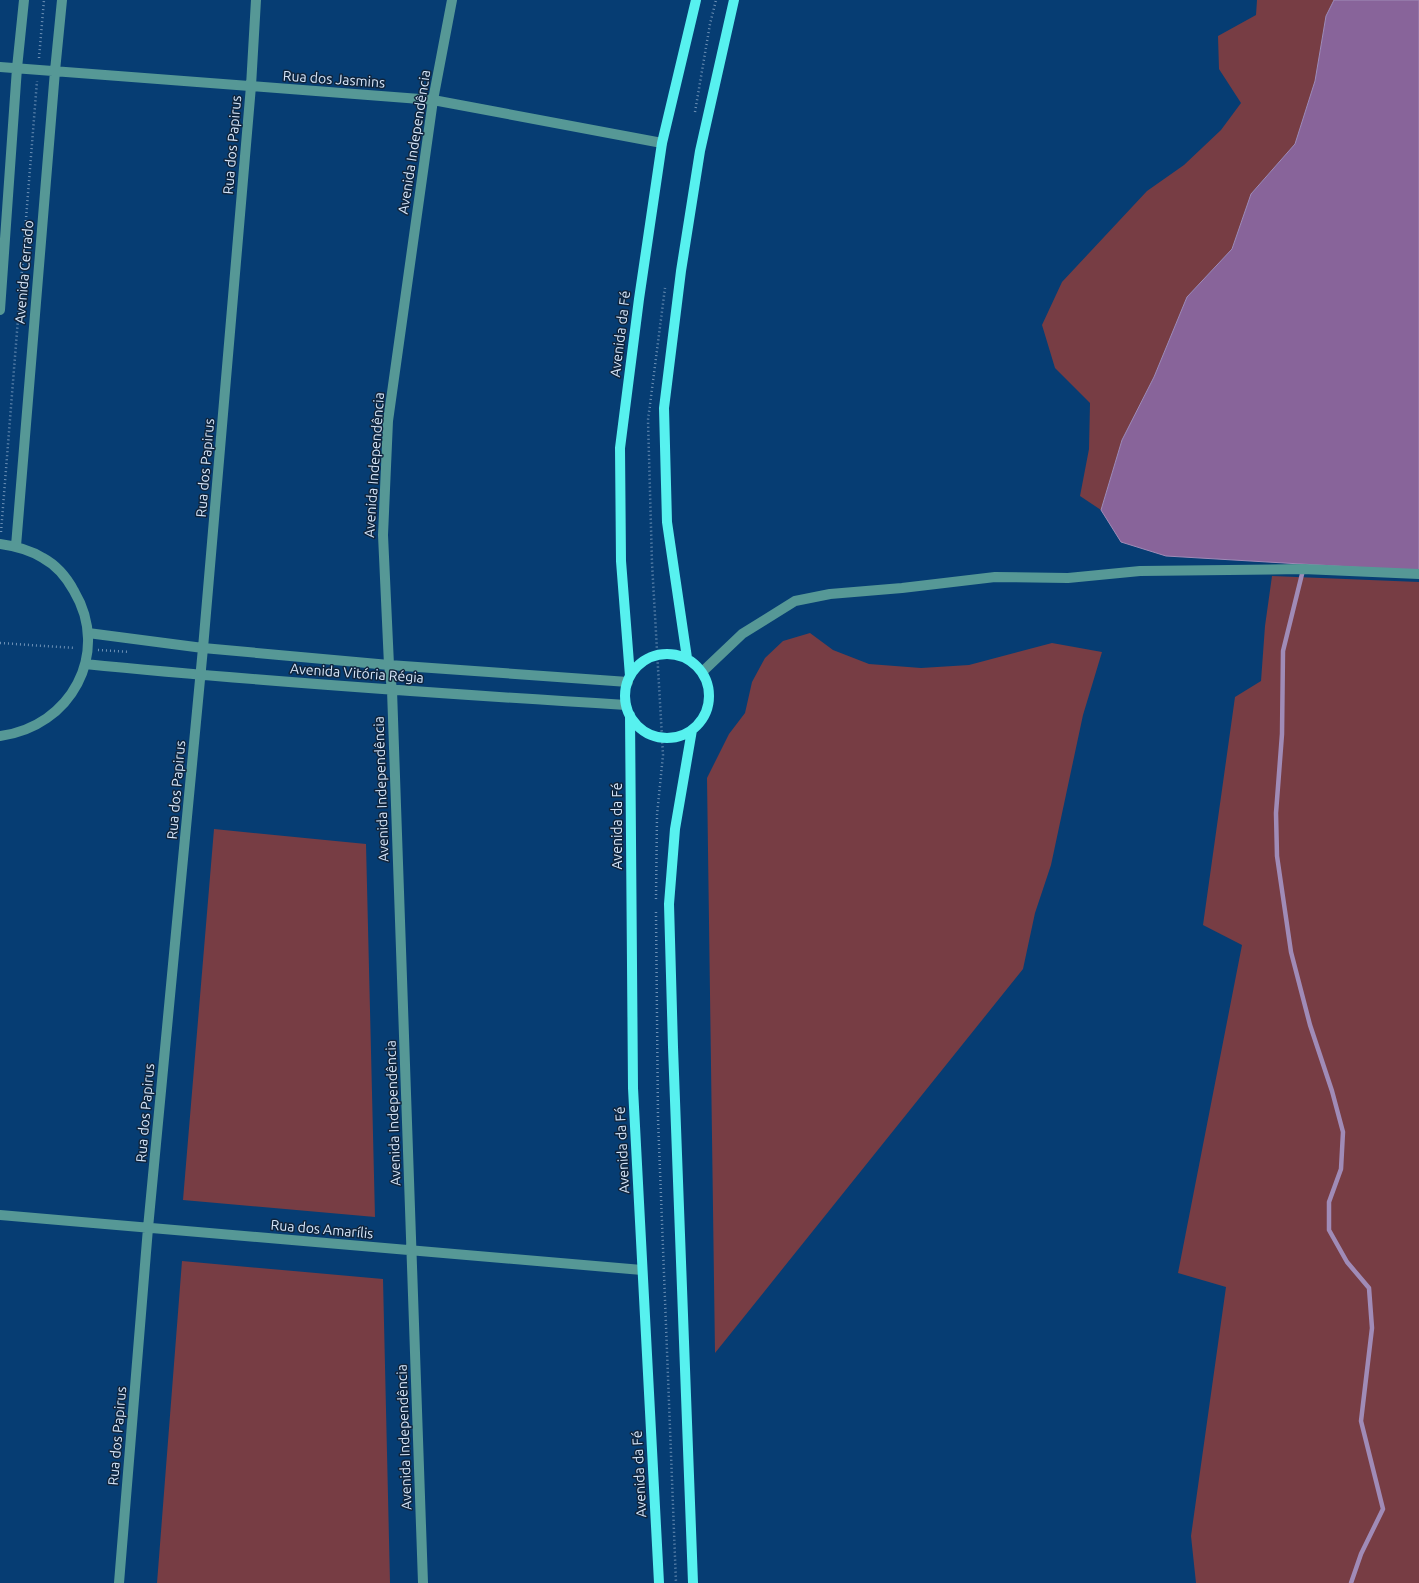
<svg xmlns="http://www.w3.org/2000/svg" width="1419" height="1583" font-family="Ubuntu,sans-serif">
<style>
.green{fill:#773d44}
.water{fill:#88649a;stroke:#a08bb7}
.lines{fill:none;stroke-linecap:round;stroke-linejoin:round}
.stream{stroke:#a08bb7;stroke-width:4.5}
.path{stroke:#6d91b6;stroke-width:2.5;stroke-dasharray:1 3;stroke-linecap:butt}
.minor{stroke:#569896;stroke-width:10}
.major{stroke:#57f1ef;stroke-width:10}
.labels{text-anchor:middle;dominant-baseline:central;stroke-width:3;stroke-linejoin:round;paint-order:stroke}
.street-label{font-size:14px;fill:#d7e7fb;stroke:#10253d}
</style>
<rect width="100%" height="100%" fill="#063d73"/>
<path class="green" d="M 1257,0 L 1334,0 L 1326,16 L 1315,81 L 1295,144 L 1251,194 L 1232,249 L 1187,297 L 1154,377 L 1122,440 L 1101,510 L 1080,496 L 1089,449 L 1090,403 L 1055,368 L 1042,325 L 1062,282 L 1147,191 L 1184,165 L 1221,130 L 1241,103 L 1219,69 L 1218,36 L 1256,15 Z
M 1272,576 L 1419,582 L 1419,1583 L 1196,1583 L 1191,1536 L 1226,1287 L 1178,1273 L 1242,945 L 1203,925 L 1235,697 L 1261,681 L 1265,626 Z
M 810,633 L 833,650 L 869,664 L 921,668 L 969,665 L 1052,643 L 1102,652 L 1083,715 L 1051,865 L 1035,913 L 1023,969 L 715,1353 L 707,778 L 729,734 L 745,713 L 752,682 L 765,658 L 783,641 Z
M 214,829 L 366,844 L 375,1217 L 183,1200 Z
M 182,1261 L 383,1279 L 390,1583 L 157,1583 Z"/>
<path class="water" d="M 1334,0 L 1419,0 L 1419,571 L 1166,556 L 1121,542 L 1101,510 L 1122,440 L 1154,377 L 1187,297 L 1232,249 L 1251,194 L 1295,144 L 1315,81 L 1326,16 Z"/>
<g class="lines">
<path class="stream" d="M 1303,570 L 1283,651 L 1282,734 L 1276,813 L 1277,856 L 1291,952 L 1310,1025 L 1332,1091 L 1343,1132 L 1341,1169 L 1329,1202 L 1329,1230 L 1347,1262 L 1369,1288 L 1372,1328 L 1361,1421 L 1383,1509 L 1361,1554 L 1351,1583"/>
<path class="path" d="M 39,58 L 44,0
M 695,112 L 710,24 L 716,0
M 1,532 L 37,81
M 0,643 L 75,648
M 98,650 L 129,652
M 656,899 L 657,815 L 663,755 L 652,563 L 648,420 L 665,288
M 656,912 L 658,1119 L 676,1583"/>
<path class="minor" d="M 0,67 L 433,100 L 662,143
M 0,310 L 17,68 L 24,0
M 0,544 C 15,546 30,550 43,558 C 56,565 67,578 74,591 C 111,653 71,727 0,736
M 16,546 L 55,71 L 62,0
M 88,633 L 203,648 L 389,665 L 628,682
M 85,664 C 265,682 446,694 626,705
M 702,672 L 742,634 L 795,601 L 830,594 L 902,588 L 995,577 L 1068,578 L 1140,571 L 1303,569 L 1419,574
M 0,1215 L 642,1270
M 119,1583 L 148,1228 L 203,648 L 251,86 L 256,0
M 423,1583 L 392,690 L 389,665 L 383,535 L 388,421 L 433,100 L 452,0"/>
<path class="major" d="M625 696a42 42 0 1 1 84 0a42 42 0 1 1-84 0Z
M 687,658 L 667,522 L 664,408 L 681,271 L 700,151 L 734,0
M 630,676 L 621,561 L 620,448 L 639,299 L 662,143 L 696,0
M 630,715 L 633,1088 L 659,1583
M 692,730 L 675,829 L 669,904 L 673,1047 L 693,1583"/>
</g>
<g class="labels">
<g class="street-label">
<text transform="translate(334 79) rotate(4)">Rua dos Jasmins</text>
<text transform="translate(414 142) rotate(-81)">Avenida Independência</text>
<text transform="translate(232 145) rotate(-85)">Rua dos Papirus</text>
<text transform="translate(24 272) rotate(-85)">Avenida Cerrado</text>
<text transform="translate(620 334) rotate(-83)">Avenida da Fé</text>
<text transform="translate(374 465) rotate(-86)">Avenida Independência</text>
<text transform="translate(205 468) rotate(-85)">Rua dos Papirus</text>
<text transform="translate(357 673) rotate(4)">Avenida Vitória Régia</text>
<text transform="translate(381 789) rotate(-92)">Avenida Independência</text>
<text transform="translate(176 790) rotate(-85)">Rua dos Papirus</text>
<text transform="translate(617 826) rotate(-90)">Avenida da Fé</text>
<text transform="translate(145 1113) rotate(-85)">Rua dos Papirus</text>
<text transform="translate(393 1113) rotate(-92)">Avenida Independência</text>
<text transform="translate(622 1150) rotate(-93)">Avenida da Fé</text>
<text transform="translate(322 1229) rotate(5)">Rua dos Amarílis</text>
<text transform="translate(117 1436) rotate(-85)">Rua dos Papirus</text>
<text transform="translate(404 1437) rotate(-92)">Avenida Independência</text>
<text transform="translate(639 1474) rotate(-93)">Avenida da Fé</text>
</g>
</g>
</svg>
